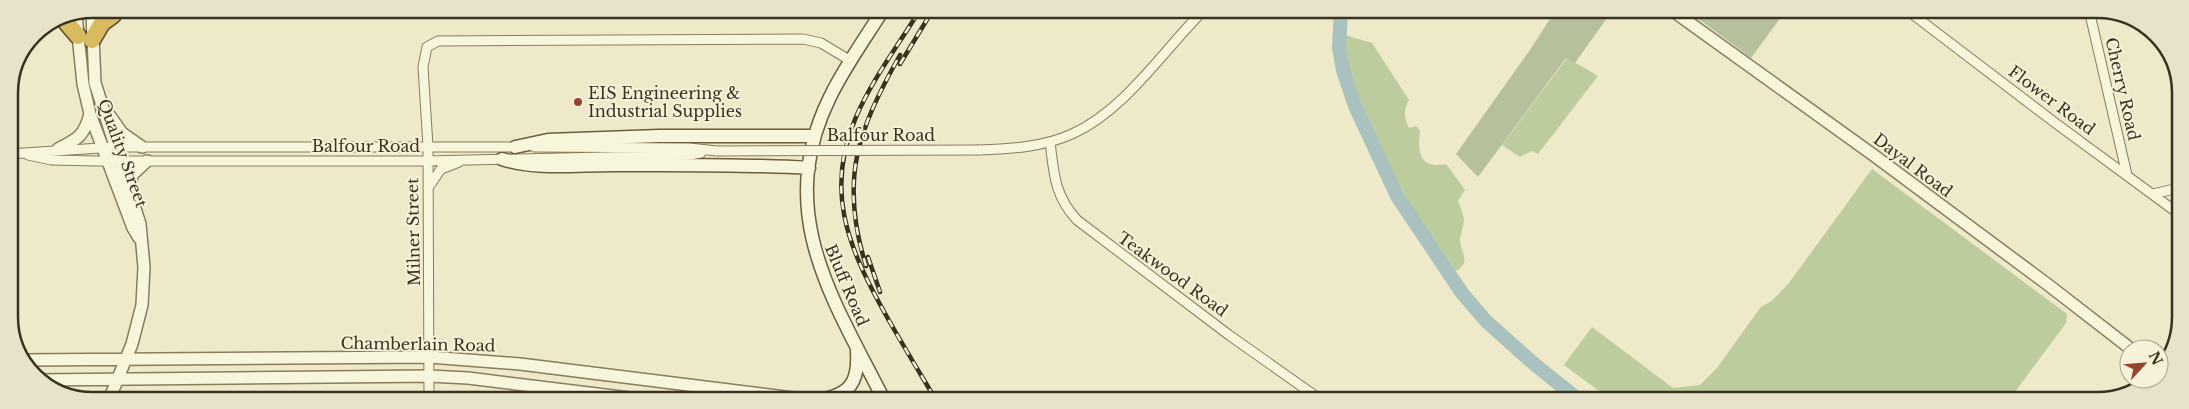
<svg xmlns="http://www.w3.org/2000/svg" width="2189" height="409" font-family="'Libre Baskerville',serif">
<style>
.green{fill:#bdcc9d}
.cemetery{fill:#b5c19c}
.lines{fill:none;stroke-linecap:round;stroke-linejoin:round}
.river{stroke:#aac2bf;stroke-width:14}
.minor-casing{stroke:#897d5e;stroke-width:11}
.tertiary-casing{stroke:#897d5e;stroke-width:14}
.secondary-casing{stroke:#6b5e41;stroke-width:15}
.motorway-casing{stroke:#584b32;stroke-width:19}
.minor{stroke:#f8f5dd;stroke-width:9}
.tertiary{stroke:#f8f5dd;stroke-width:11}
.secondary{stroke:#f8f5dd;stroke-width:12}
.motorway{stroke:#d8ba5f;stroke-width:16}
.rail-casing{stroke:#3a3221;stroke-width:4.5}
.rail{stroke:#f5f2d9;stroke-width:2.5;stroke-dasharray:8;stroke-linecap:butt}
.minor-bridge-casing{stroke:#897d5e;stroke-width:11;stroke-linecap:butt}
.minor-bridge{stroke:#f8f5dd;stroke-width:9}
.poi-dot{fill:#964330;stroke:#f5f2d9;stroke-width:2}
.labels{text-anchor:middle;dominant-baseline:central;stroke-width:4;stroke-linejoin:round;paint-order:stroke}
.street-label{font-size:16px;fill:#3a3221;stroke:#f5f2d9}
.poi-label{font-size:16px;fill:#3a3221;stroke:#f5f2d9;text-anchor:start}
.rim{fill:none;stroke:#3a3221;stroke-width:2.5}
</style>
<rect width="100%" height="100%" fill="#ede9c9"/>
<path class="green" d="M 1345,35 L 1372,43 L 1409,100 C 1403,111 1404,117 1409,128 L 1416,126 L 1420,130 C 1419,141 1416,164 1435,165 C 1440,165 1443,164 1447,165 L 1465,190 L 1458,201 C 1467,224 1464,218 1460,239 C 1459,252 1473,261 1456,271 L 1407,200 L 1381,149 L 1351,78 L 1346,57 Z
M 1567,58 L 1598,76 L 1538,154 L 1532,151 L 1520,157 L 1502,145 Z
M 1872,169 L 2067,314 L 2066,323 L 2009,400 L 1611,400 L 1564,365 L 1592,327 L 1673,388 L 1700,385 L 1717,368 L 1760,308 L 1773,300 L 1789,283 Z"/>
<path class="cemetery" d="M 1786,10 L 1751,58 L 1688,11 Z
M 1555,11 L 1612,11 L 1575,63 L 1566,58 L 1478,177 L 1456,154 L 1532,47 Z"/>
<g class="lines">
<path class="river" d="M 1341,12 L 1339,47 L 1343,70 L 1355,106 L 1397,196 L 1462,293 L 1486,321 L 1533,363 L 1579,400"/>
<g class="minor-casing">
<path id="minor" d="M 1907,10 L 2054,122 L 2179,214
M 2089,10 L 2127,175
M 1919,19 L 1928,11 L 1933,10
M 1050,142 C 1054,173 1054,195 1077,220 L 1229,335 L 1321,400
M 534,147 L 689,148 L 717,151
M 979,150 C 1011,149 1043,147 1072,134 C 1125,110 1162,52 1202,12
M 9,154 L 115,147 L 519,147
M 28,155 L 51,160 L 98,161 L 427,161 L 690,155 L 701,153
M 428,188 L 441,169 L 459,162
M 2153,194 L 2179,188
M 429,400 L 428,146 L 423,67 L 427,47 L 438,41 L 803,39 L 821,43 L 851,61"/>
</g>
<g class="tertiary-casing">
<path id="tertiary" d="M 1673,11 L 1872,154 L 2047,284 L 2131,349
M 76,15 L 83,84 L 90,114 L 133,228 L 139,238
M 92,15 L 95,83 L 140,224 L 144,267 L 142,305 L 132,344 L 109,400
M 110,116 L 122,133 L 142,147
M 58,149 C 78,139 84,136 90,114
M 130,190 L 132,175 L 147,161
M 25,360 L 429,357 L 520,364 L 809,400
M 39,380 L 429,376 L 468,378 L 646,400
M 868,400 L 881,394"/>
</g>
<g class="secondary-casing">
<path id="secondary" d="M 881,13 C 864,40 844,68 830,97 C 773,212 833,299 884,400
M 515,147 L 548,140 L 659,136 L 814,136
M 502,159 C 536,170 575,165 611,165 C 677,165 743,164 809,168
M 818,400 C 850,395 859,383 857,351"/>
</g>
<g class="motorway-casing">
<path id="motorway" d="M 60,15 L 78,36
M 92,40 L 102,23 L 113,15"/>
</g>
<use href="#minor" class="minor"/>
<use href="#tertiary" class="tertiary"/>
<use href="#secondary" class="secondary"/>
<use href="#motorway" class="motorway"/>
<g class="rail-casing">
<path id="rail" d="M 918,13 C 897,47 872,80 856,117 C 825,189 847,244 882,308 C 899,339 918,370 936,400
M 900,64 L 931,13
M 868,257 L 880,292
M 866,266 C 839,179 858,130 900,55"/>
</g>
<use href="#rail" class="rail"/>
<g class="minor-bridge-casing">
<path id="minor-bridge" d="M 717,151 L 979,150"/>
</g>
<use href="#minor-bridge" class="minor-bridge"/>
</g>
<circle class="poi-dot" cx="578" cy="102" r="5"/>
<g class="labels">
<g class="street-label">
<text transform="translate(2123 89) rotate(77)">Cherry Road</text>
<text transform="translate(2052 100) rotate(37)">Flower Road</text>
<text x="881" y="135">Balfour Road</text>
<text x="366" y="146">Balfour Road</text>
<text transform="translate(123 153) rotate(70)">Quality Street</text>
<text transform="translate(1913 165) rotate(37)">Dayal Road</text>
<text transform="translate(413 232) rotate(-91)">Milner Street</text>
<text transform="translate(1173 274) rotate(36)">Teakwood Road</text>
<text transform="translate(847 285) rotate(67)">Bluff Road</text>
<text transform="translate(418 344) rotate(1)">Chamberlain Road</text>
</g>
<g class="poi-label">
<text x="588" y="93">EIS Engineering &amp;<tspan x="588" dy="18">Industrial Supplies</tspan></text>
</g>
</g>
<path d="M0 0H2189V409H0ZM93 18H2097A75 75 0 0 1 2172 93V317A75 75 0 0 1 2097 392H93A75 75 0 0 1 18 317V93A75 75 0 0 1 93 18Z" fill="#e6e3ca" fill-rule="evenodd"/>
<path class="rim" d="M93 18H2097A75 75 0 0 1 2172 93V317A75 75 0 0 1 2097 392H93A75 75 0 0 1 18 317V93A75 75 0 0 1 93 18Z"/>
<g transform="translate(2144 364) rotate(64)"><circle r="24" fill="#f5f2d9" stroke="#aaa58f"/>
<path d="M0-4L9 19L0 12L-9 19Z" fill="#964330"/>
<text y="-8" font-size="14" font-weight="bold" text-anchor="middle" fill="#3a3221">N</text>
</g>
</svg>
